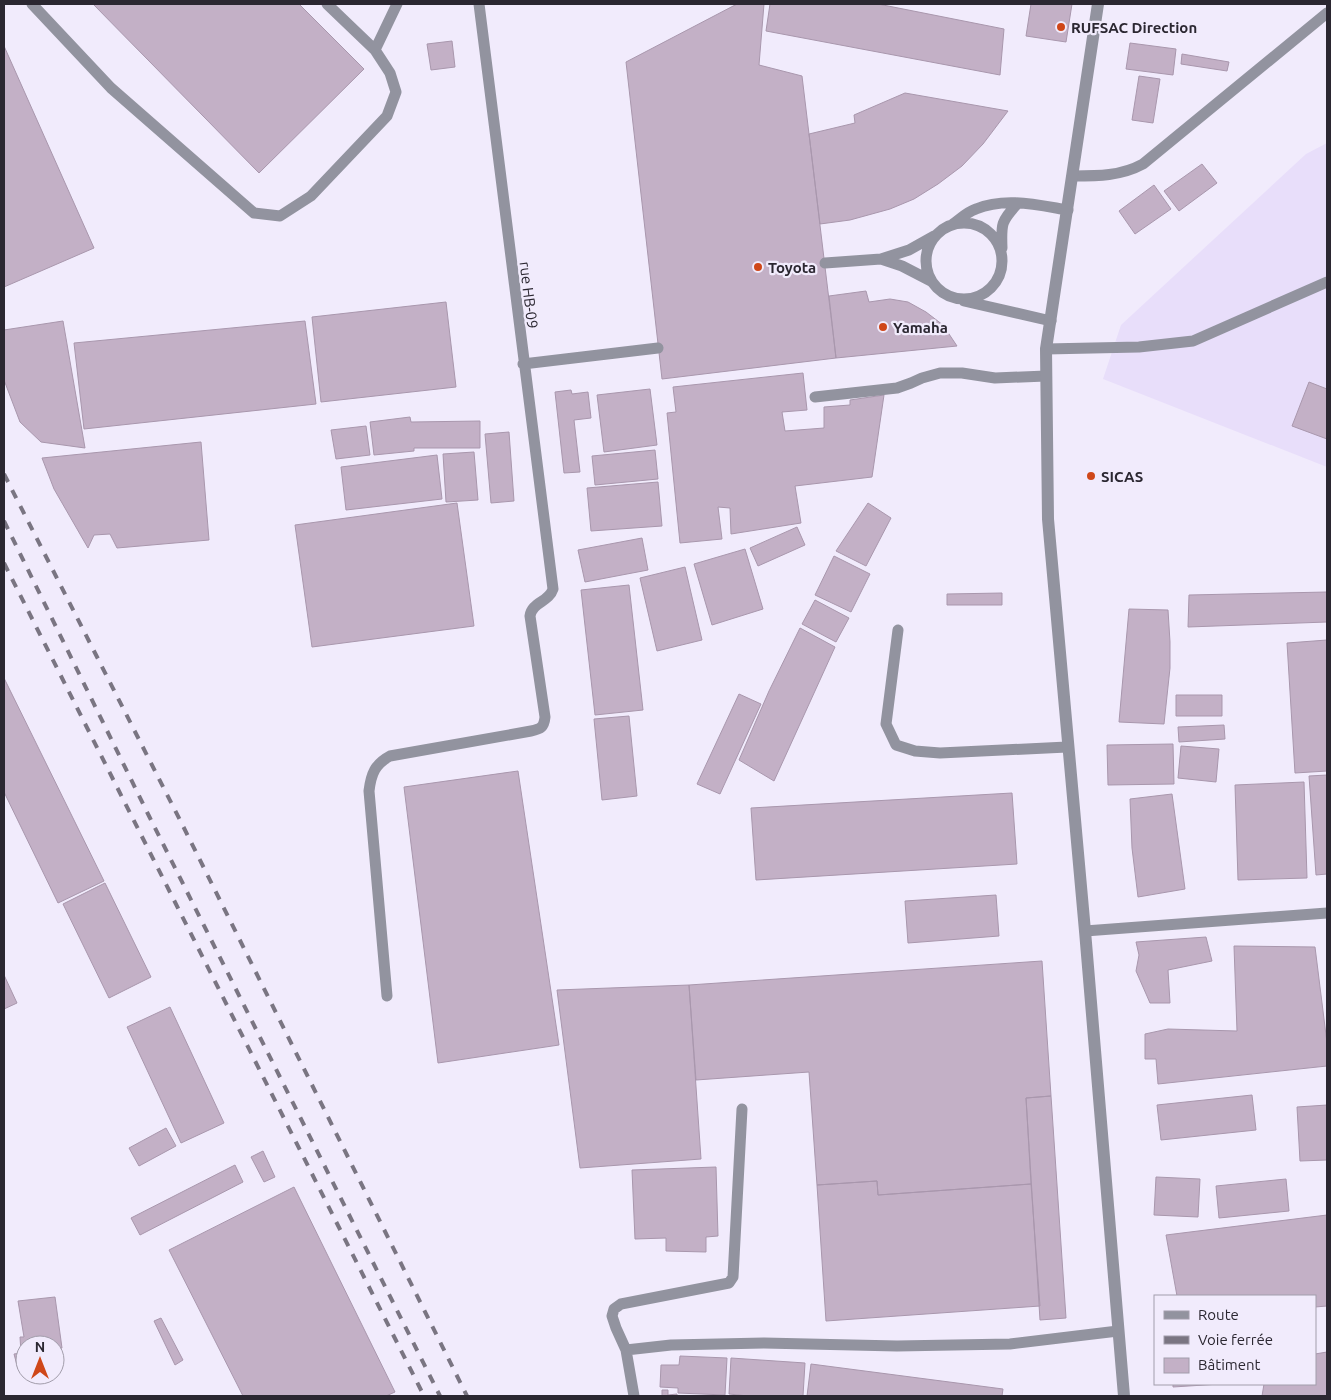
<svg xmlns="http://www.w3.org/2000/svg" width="1331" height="1400" font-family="Ubuntu,sans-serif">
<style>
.built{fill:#e8defa}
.building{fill:#c3b0c6;stroke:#a997ad}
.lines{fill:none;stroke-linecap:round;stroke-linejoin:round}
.service{stroke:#92939f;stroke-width:11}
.tertiary{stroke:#92939f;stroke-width:12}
.rail{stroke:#7a7582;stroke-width:4;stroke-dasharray:9 9;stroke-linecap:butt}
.poi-dot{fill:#cf4719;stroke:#f1ebfc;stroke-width:2}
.labels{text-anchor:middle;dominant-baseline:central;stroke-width:4.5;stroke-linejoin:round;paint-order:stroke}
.poi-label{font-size:15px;font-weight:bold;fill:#2b2731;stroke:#f1ebfc;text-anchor:start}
.street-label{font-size:15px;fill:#2b2731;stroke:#f1ebfc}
</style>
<rect width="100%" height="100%" fill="#f1ebfc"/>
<path class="built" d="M 1327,143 L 1327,467 L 1103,379 L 1121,325 L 1306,154 Z"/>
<path class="building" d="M 93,4 L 299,4 L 364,69 L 259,173 Z
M 737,4 L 764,4 L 759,65 L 802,76 L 836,358 L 662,379 L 626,62 Z
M 770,4 L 878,4 L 1004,29 L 1000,75 L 766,31 Z
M 1031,4 L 1072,4 L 1066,42 L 1026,36 Z
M 452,41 L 455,67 L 431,70 L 427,44 Z
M 1130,43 L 1176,49 L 1173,75 L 1126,69 Z
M 4,46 L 94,248 L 4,287 Z
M 1182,54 L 1229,62 L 1227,71 L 1181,64 Z
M 1139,76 L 1160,79 L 1153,123 L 1132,120 Z
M 905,93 L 1008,111 L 983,144 L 962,166 L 938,184 L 914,199 L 890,209 L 850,220 L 820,224 L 809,134 L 855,123 L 854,115 Z
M 1202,164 L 1217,183 L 1179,211 L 1164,191 Z
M 1154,185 L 1171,209 L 1135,234 L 1119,211 Z
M 866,291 L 869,302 L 890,299 L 908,302 L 926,312 L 943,325 L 957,346 L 836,358 L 829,296 Z
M 446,302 L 456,387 L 321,402 L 312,317 Z
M 63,321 L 85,448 L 41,442 L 20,422 L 4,380 L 4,330 Z
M 305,321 L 316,404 L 84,429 L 74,343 Z
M 803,373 L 807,410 L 782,412 L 785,431 L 824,428 L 824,407 L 850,405 L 850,400 L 884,395 L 872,477 L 795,486 L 801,523 L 731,534 L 730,508 L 718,507 L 722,539 L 680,543 L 667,413 L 676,412 L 673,387 Z
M 1309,382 L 1327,389 L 1327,439 L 1292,426 Z
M 650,389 L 657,445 L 604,452 L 597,395 Z
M 571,390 L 572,394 L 588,392 L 591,418 L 574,420 L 580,472 L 564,473 L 555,392 Z
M 410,417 L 411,422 L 480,421 L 480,448 L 414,448 L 414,451 L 374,455 L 370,422 Z
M 366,426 L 370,455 L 336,459 L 331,430 Z
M 509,432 L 514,501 L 491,503 L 485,434 Z
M 201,442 L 209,540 L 117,548 L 110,534 L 94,535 L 88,548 L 54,489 L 42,458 Z
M 655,450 L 658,479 L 595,485 L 592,456 Z
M 474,452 L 478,500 L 446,502 L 443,454 Z
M 437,455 L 442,499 L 346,510 L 341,467 Z
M 658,482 L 662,526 L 591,531 L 587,488 Z
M 457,503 L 474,626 L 312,647 L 295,525 Z
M 868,503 L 891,518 L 866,566 L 836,551 Z
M 797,527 L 805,545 L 758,566 L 750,548 Z
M 642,538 L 648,570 L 585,582 L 578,550 Z
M 745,549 L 763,609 L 712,625 L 694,564 Z
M 834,556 L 870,574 L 851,612 L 815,595 Z
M 685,567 L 702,640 L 657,651 L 640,578 Z
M 629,585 L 643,710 L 595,715 L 581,590 Z
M 1327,592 L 1327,622 L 1188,627 L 1189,595 Z
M 1002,593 L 1002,605 L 947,605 L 947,594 Z
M 815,600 L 849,618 L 836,642 L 802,624 Z
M 1129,609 L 1168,610 L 1170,642 L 1170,668 L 1164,724 L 1119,722 Z
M 800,628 L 835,647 L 774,781 L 739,760 L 769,691 Z
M 1327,640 L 1327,771 L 1295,773 L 1287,643 Z
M 4,678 L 104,881 L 58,903 L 4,792 Z
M 739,694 L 761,704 L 720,794 L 697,784 Z
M 1176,695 L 1222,695 L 1222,716 L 1176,716 Z
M 629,716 L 637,796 L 602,800 L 594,719 Z
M 1224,725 L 1225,739 L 1179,742 L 1178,727 Z
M 1173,744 L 1174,784 L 1108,785 L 1107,745 Z
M 1181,746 L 1219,749 L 1216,782 L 1178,778 Z
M 518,771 L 559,1045 L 438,1063 L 404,787 Z
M 1327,775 L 1327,874 L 1316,875 L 1309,776 Z
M 1304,782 L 1307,878 L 1238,880 L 1235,785 Z
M 1012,793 L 1017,864 L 756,880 L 751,808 Z
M 1172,794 L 1185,889 L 1138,897 L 1132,848 L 1130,799 Z
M 105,883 L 151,977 L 109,998 L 63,904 Z
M 996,895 L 999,936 L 908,943 L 905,901 Z
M 1206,937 L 1212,961 L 1168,970 L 1170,1003 L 1150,1003 L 1136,971 L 1139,955 L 1136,942 Z
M 1234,946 L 1315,947 L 1327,1043 L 1327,1066 L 1158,1084 L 1156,1059 L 1145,1059 L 1145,1034 L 1168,1029 L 1237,1031 Z
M 1042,961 L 1051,1096 L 1026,1098 L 1031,1184 L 878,1195 L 877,1181 L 817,1185 L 809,1072 L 696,1080 L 689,985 Z
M 4,975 L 17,1003 L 4,1009 Z
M 689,985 L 701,1159 L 580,1168 L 557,990 Z
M 170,1007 L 224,1123 L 181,1143 L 127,1027 Z
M 1252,1095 L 1256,1130 L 1161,1140 L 1157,1105 Z
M 1051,1096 L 1066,1318 L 1040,1320 L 1026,1098 Z
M 1327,1105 L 1327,1160 L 1300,1161 L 1297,1107 Z
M 166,1128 L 176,1146 L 139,1166 L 129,1148 Z
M 263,1151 L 275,1177 L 264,1182 L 251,1157 Z
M 235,1165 L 243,1182 L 140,1235 L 131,1218 Z
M 716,1167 L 718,1236 L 706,1237 L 706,1252 L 666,1251 L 666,1238 L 635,1239 L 632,1170 Z
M 1156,1177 L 1200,1179 L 1198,1217 L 1154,1215 Z
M 1286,1179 L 1289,1211 L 1219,1218 L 1216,1186 Z
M 877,1181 L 878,1195 L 1031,1184 L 1040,1306 L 826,1321 L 817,1185 Z
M 294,1187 L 395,1392 L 386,1396 L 243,1396 L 169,1250 Z
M 1327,1215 L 1327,1306 L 1315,1307 L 1315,1296 L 1177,1296 L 1166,1235 Z
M 55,1297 L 62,1348 L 55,1350 L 55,1345 L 25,1345 L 25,1368 L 18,1369 L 14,1354 L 21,1353 L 20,1337 L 24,1337 L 18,1301 Z
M 161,1318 L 183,1360 L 175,1365 L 154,1321 Z
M 1327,1352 L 1327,1396 L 1262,1396 L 1264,1384 L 1315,1384 L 1315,1354 Z
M 55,1353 L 60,1373 L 55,1374 Z
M 680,1356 L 727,1358 L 725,1395 L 678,1393 L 678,1388 L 660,1387 L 661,1365 L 679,1365 Z
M 731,1358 L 805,1363 L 803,1396 L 748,1396 L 729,1394 Z
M 811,1364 L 1003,1389 L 1002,1396 L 807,1396 Z
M 34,1375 L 52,1375 L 34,1379 Z
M 1173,1384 L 1220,1384 L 1173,1387 Z
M 662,1390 L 668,1390 L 668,1395 L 677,1394 L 677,1396 L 662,1396 Z"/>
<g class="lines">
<path class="service" d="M 32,4 L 111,88 L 254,213 L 280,216 L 311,196 L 387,116 L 396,92 L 390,73 L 375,50
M 327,4 L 375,50 L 397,4
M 1073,176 C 1098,176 1121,176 1143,164 L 1327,13
M926 261a38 38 0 1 1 76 0a38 38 0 1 1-76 0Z
M 953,224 C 960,219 967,212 976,209 C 1005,197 1037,205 1068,210
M 1002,248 C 1001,224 1001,221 1018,203
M 881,259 L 902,266 L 931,281
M 825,263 L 881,259 L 909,250 L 934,236
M 964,301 L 1051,321
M 1046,349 L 1139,347 L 1193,341 L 1327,282
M 523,364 L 658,348
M 815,397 L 897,388 L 911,383 L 922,378 L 940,373 L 962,373 L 995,378 L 1046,376
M 898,630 L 886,724 L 896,745 L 915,751 L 940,753 L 1067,747
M 1085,931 L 1327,913
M 387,996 L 369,791 C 371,774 375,764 390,756 L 531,731 C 541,729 544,727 545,717 L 530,616 C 532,602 549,602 553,589 L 479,4
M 626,1350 L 671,1345 L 764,1343 L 897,1346 L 1010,1344 L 1118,1331
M 634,1396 L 626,1350 L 616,1328 L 612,1316 L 614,1309 L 621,1304 L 729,1283 L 733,1277 L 742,1109"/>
<path class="tertiary" d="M 1098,4 L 1046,349 L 1048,519 L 1085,931 L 1124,1396"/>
<path class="rail" d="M 4,474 L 184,828 L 467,1396
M 4,521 L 149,816 L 440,1396
M 4,563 L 424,1396"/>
</g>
<g class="poi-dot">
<circle cx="1061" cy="27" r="5"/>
<circle cx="758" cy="267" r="5"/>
<circle cx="883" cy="327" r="5"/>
<circle cx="1091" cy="476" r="5"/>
</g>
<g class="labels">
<g class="poi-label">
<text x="1071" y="27">RUFSAC Direction</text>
<text x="768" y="267">Toyota</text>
<text x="893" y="327">Yamaha</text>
<text x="1101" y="476">SICAS</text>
</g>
<g class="street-label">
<text transform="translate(529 295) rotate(83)">rue HB-09</text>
</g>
</g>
<rect width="1331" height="1400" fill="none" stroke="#2b2731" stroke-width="10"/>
<rect x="1154" y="1295" width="162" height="90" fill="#f1ebfc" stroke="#a29dab"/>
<rect x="1164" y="1311" width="25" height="8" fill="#92939f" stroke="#a29dab"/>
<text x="1198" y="1320" font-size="15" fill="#2b2731">Route</text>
<rect x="1164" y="1336" width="25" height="8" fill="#7a7582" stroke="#a29dab"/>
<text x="1198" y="1345" font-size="15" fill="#2b2731">Voie ferrée</text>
<rect x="1164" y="1358" width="25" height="15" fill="#c3b0c6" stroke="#a29dab"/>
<text x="1198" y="1370" font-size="15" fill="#2b2731">Bâtiment</text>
<g transform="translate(40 1360)"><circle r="24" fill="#f1ebfc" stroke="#a29dab"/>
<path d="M0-4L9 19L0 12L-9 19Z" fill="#cf4719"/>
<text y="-8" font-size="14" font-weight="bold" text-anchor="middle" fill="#2b2731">N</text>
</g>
</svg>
